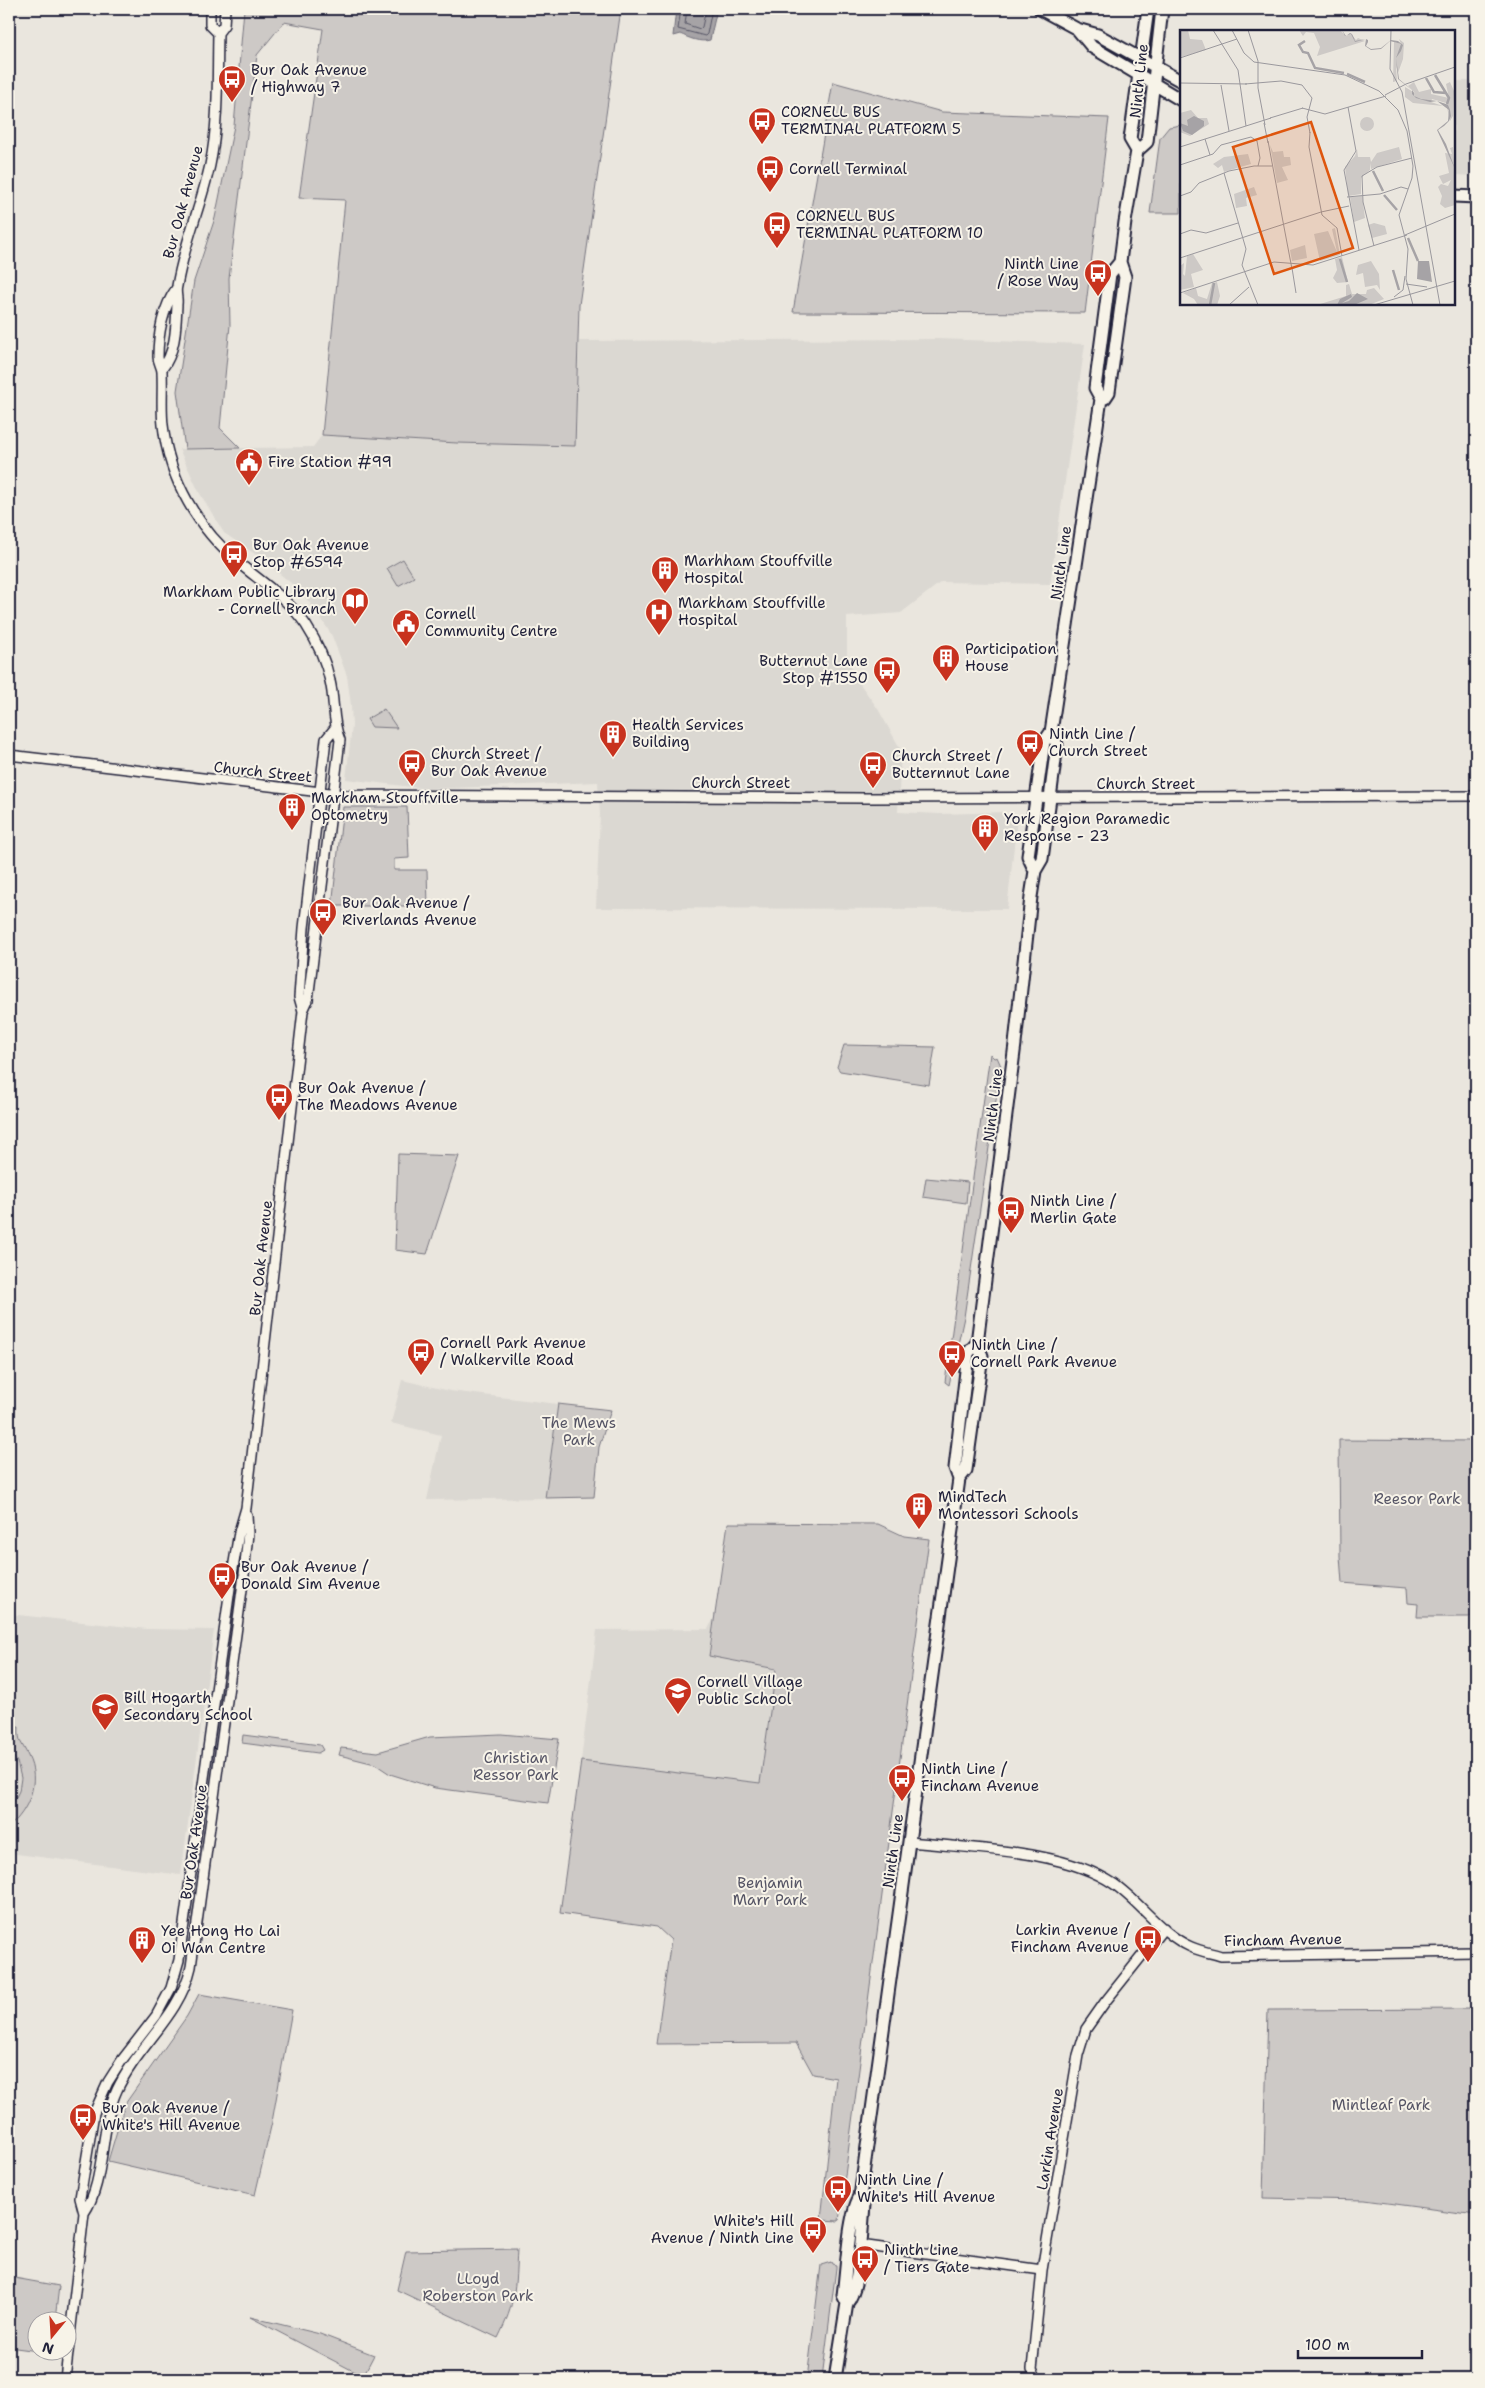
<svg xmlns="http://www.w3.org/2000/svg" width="1485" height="2388" font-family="'Shantell Sans',sans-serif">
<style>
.built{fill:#dbd8d2}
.green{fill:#cdc9c6;stroke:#787680}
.water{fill:#a6a3a6;stroke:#716f7b}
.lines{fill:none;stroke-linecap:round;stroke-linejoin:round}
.shore{stroke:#575666;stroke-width:1}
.minor-casing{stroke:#22223b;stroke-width:12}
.major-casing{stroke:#22223b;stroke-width:15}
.minor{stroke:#f7f3e8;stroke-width:9}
.major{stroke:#f7f3e8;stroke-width:11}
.labels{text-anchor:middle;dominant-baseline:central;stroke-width:4;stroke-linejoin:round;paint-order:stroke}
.poi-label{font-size:15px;fill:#22223b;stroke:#f7f3e8;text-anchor:start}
.street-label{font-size:15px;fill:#22223b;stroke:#f7f3e8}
.park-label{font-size:15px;fill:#555465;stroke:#f7f3e8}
.inset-river{fill:none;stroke:#a6a3a6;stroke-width:2.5}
.inset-road{fill:none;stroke:#9a989d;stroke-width:1}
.view{fill:#de560e;fill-opacity:0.15;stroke:#de560e;stroke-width:2.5}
.inset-edge{fill:none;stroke:#22223b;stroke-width:2.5}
</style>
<rect width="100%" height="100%" fill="#eae6de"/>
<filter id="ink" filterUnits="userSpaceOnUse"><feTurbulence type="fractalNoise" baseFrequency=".02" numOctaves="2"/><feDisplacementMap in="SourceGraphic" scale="10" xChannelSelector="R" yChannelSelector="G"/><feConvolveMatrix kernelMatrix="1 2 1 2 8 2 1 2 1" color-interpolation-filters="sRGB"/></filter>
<g filter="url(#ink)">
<path class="built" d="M 1454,81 L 1476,81 L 1476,176 L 1454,175 Z
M 937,339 L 1085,344 L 1050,584 L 941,582 L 901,613 L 847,617 L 847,655 L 855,677 L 878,709 L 901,750 L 898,812 L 940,814 L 1005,812 L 1017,819 L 1007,909 L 596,908 L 600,814 L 598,782 L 428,789 L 346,779 L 352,726 L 351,705 L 347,676 L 332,636 L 316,610 L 297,588 L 258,556 L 224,533 L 199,492 L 179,449 L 313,447 L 322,435 L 457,443 L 574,446 L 579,341 Z
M 402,1380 L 450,1391 L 558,1404 L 545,1498 L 427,1500 L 441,1435 L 391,1423 Z
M 9,1614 L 147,1629 L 214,1630 L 181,1875 L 9,1853 Z
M 714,1618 L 709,1656 L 776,1669 L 760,1783 L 581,1761 L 597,1630 L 708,1629 Z"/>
<path class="green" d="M 244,9 L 621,9 L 579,305 L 575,446 L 457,443 L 322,435 L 345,200 L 299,198 L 323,29 L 284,22 L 257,55 L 229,278 L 230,325 L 220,428 L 240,448 L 185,449 L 177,391 L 194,281 L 215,218 L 234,126 Z
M 833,82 L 942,112 L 1109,118 L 1085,313 L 793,312 Z
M 1181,125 L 1181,213 L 1150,213 L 1160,138 L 1169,127 Z
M 403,559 L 414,577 L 398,586 L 387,568 Z
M 384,709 L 397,728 L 372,727 L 367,719 Z
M 343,807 L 407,807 L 409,858 L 394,859 L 394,870 L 427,870 L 428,906 L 332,906 Z
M 844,1045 L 935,1047 L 929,1085 L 840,1071 L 837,1067 Z
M 990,1054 L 994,1058 L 997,1057 L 1001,1066 L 964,1317 L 949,1385 L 945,1382 Z
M 398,1154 L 459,1156 L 427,1254 L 395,1250 Z
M 926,1178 L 968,1182 L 966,1203 L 923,1197 Z
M 558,1404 L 611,1410 L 599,1447 L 594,1497 L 545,1498 Z
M 1339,1440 L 1476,1441 L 1476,1617 L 1417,1617 L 1418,1604 L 1408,1603 L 1407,1588 L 1342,1583 L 1340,1556 Z
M 728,1523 L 878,1524 L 904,1536 L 929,1539 L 839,2221 L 821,2220 L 836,2078 L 813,2074 L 796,2043 L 656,2044 L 671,1940 L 657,1927 L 560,1913 L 581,1761 L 760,1783 L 776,1669 L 709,1656 Z
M 9,1726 L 19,1727 C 18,1743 22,1742 28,1756 C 41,1781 29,1810 9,1827 L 9,1811 L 19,1791 L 21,1778 L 17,1762 L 9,1750 Z
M 501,1734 L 559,1739 L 548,1803 L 435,1788 L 390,1774 L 375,1764 L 339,1755 L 341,1748 L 378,1752 L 430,1737 Z
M 243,1735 L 320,1745 L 323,1750 L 318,1753 L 242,1743 Z
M 199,1994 L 292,2010 L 272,2122 L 255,2195 L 108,2161 L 125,2104 L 187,2016 Z
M 1476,2009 L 1476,2215 L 1365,2200 L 1263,2198 L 1268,2010 Z
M 517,2249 C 515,2289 516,2302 498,2338 L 397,2290 L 406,2251 Z
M 831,2262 L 832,2264 L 836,2265 L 836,2268 L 822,2379 L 807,2379 L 821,2265 Z
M 9,2277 L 59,2286 L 55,2320 L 38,2320 L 38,2350 L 52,2351 L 52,2353 L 9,2347 Z
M 250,2317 L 320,2334 L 374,2355 L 363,2376 Z"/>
<path class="water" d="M 676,9 L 717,9 L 710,40 C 700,43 689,38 680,34 L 673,36 Z"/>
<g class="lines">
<path class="shore" d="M 681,9 L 678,29 L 705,36 L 707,34 L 712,9
M 687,9 L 685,24 L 700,29 L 702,27 L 706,9"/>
<g class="minor-casing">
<path id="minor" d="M 210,9 L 210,25 L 218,33
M 162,369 C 176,352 176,326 177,304 C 178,298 175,292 177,286 C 184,244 201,206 210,165 C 219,122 217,76 218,33 L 224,25 L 225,9
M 9,755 L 346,795 L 865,798 L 1476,796
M 303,1011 L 299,997 L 304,928 L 326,739 L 335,728
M 910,1842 C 972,1849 1063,1849 1114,1884 C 1141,1903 1161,1934 1191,1947 C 1200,1951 1211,1953 1221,1956 L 1476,1952
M 84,2213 C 106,2181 99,2129 117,2090 C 138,2045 180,2016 191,1967 L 244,1575 L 248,1533 L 247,1515
M 860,2245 L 1042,2270
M 65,2379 L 84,2213 L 80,2198 L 94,2113 L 108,2082 L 122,2060 L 156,2016 L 171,1988 L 179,1960 L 231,1581 L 239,1532 L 246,1508 L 303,1011 L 308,1000 L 340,740 C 332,722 335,701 330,681 C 326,662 317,642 306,625 C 289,600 263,583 240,564 C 198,529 169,480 163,425 C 161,407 163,389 162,372 C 162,367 158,362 158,357 C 158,334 163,307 176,289
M 1037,2379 L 1032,2369 L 1042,2270 L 1078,2055 L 1086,2029 L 1105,2002 L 1164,1928"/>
</g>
<g class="major-casing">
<path id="major" d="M 1040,9 L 1077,29 L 1098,35 L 1181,81
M 1077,29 L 1092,47 L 1181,100
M 1137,151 L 1130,139 L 1148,9
M 1454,196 L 1476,197
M 1101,399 L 1105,398 L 1109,392 L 1125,277 L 1120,262 L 1125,222 L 1137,151 L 1147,142 L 1162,9
M 1035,871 L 1028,856 L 1044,742 L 1051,732 L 1101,399 L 1095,388 L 1110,274 L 1120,262
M 959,1479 L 966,1470 L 982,1356 L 977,1343 L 1015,1044 L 1031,897 L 1035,871 L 1042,859 L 1057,745 L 1051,732
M 847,2303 L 843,2295 C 846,2275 849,2210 860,2197 L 959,1479 L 955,1468 L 968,1353 L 977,1343
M 835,2379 L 847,2303 C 860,2289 862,2226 864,2205 L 860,2197"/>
</g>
<use href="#minor" class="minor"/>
<use href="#major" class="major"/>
</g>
</g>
<defs>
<g id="bus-pin" transform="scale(1.4375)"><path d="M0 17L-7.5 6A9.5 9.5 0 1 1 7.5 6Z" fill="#c8321e" stroke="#f7f3e8"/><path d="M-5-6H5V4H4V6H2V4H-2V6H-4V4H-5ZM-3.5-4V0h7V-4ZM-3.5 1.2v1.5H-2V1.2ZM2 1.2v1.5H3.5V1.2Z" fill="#fff"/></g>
<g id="civic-pin" transform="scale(1.4375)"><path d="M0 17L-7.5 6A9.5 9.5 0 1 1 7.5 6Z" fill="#c8321e" stroke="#f7f3e8"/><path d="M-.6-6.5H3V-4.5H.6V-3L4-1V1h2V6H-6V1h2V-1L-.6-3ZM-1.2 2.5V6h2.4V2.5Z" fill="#fff"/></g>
<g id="building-pin" transform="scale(1.4375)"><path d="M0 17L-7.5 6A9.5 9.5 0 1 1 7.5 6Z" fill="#c8321e" stroke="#f7f3e8"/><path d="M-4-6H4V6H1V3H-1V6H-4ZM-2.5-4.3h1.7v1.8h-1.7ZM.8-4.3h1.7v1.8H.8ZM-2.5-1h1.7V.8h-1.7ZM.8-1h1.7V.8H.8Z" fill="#fff"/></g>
<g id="library-pin" transform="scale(1.4375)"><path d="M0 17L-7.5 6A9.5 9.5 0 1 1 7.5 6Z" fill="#c8321e" stroke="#f7f3e8"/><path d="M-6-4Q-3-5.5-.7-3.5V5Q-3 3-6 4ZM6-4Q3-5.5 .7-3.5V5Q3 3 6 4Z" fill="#fff"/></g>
<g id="hospital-pin" transform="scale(1.4375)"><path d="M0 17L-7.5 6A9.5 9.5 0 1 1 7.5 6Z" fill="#c8321e" stroke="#f7f3e8"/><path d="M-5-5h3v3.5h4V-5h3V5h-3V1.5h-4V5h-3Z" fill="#fff"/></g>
<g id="school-pin" transform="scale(1.4375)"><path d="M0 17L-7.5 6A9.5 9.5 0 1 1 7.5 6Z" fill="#c8321e" stroke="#f7f3e8"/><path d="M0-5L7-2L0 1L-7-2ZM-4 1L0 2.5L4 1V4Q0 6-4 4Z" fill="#fff"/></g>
</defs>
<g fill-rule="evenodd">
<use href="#bus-pin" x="232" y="79"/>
<use href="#bus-pin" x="762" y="121"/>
<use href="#bus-pin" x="770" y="169"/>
<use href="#bus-pin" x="777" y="225"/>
<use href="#bus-pin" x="1098" y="273"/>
<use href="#civic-pin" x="249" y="462"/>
<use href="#bus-pin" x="234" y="554"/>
<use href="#building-pin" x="665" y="570"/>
<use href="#library-pin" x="355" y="601"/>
<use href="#hospital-pin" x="659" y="612"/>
<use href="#civic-pin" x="406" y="623"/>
<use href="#building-pin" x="946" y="658"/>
<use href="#bus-pin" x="887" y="670"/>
<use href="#building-pin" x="613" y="734"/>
<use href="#bus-pin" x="1030" y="743"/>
<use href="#bus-pin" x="412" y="763"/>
<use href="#bus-pin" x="873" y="765"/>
<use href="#building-pin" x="292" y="807"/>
<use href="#building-pin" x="985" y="828"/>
<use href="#bus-pin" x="323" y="912"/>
<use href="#bus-pin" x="279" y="1097"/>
<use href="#bus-pin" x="1011" y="1210"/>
<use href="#bus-pin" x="421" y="1352"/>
<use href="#bus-pin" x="952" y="1354"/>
<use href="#building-pin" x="919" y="1506"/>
<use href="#bus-pin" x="222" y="1576"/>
<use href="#school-pin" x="678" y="1691"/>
<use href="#school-pin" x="105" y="1707"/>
<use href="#bus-pin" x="902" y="1778"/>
<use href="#bus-pin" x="1148" y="1939"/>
<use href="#building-pin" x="142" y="1940"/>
<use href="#bus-pin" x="83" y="2117"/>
<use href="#bus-pin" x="838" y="2189"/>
<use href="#bus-pin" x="813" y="2230"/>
<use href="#bus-pin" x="865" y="2259"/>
</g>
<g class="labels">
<g class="poi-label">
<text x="251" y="70">Bur Oak Avenue<tspan x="251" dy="17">/ Highway 7</tspan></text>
<text x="781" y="112">CORNELL BUS<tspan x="781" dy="17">TERMINAL PLATFORM 5</tspan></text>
<text x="789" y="169">Cornell Terminal</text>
<text x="796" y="216">CORNELL BUS<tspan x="796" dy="17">TERMINAL PLATFORM 10</tspan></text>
<text x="1079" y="264" text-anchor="end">Ninth Line<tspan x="1079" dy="17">/ Rose Way</tspan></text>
<text x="268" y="462">Fire Station #99</text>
<text x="253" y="545">Bur Oak Avenue<tspan x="253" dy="17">Stop #6594</tspan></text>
<text x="684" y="561">Marhham Stouffville<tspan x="684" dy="17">Hospital</tspan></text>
<text x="336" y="592" text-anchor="end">Markham Public Library<tspan x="336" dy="17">- Cornell Branch</tspan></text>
<text x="678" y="603">Markham Stouffville<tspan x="678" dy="17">Hospital</tspan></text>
<text x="425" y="614">Cornell<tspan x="425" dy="17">Community Centre</tspan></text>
<text x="965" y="649">Participation<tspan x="965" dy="17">House</tspan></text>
<text x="868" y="661" text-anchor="end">Butternut Lane<tspan x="868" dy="17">Stop #1550</tspan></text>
<text x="632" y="725">Health Services<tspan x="632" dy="17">Building</tspan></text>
<text x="1049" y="734">Ninth Line /<tspan x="1049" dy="17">Church Street</tspan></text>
<text x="431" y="754">Church Street /<tspan x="431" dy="17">Bur Oak Avenue</tspan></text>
<text x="892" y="756">Church Street /<tspan x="892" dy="17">Butternnut Lane</tspan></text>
<text x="311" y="798">Markham Stouffville<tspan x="311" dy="17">Optometry</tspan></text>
<text x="1004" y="819">York Region Paramedic<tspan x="1004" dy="17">Response - 23</tspan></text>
<text x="342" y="903">Bur Oak Avenue /<tspan x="342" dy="17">Riverlands Avenue</tspan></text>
<text x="298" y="1088">Bur Oak Avenue /<tspan x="298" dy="17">The Meadows Avenue</tspan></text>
<text x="1030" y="1201">Ninth Line /<tspan x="1030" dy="17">Merlin Gate</tspan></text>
<text x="440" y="1343">Cornell Park Avenue<tspan x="440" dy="17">/ Walkerville Road</tspan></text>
<text x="971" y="1345">Ninth Line /<tspan x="971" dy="17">Cornell Park Avenue</tspan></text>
<text x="938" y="1497">MindTech<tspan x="938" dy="17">Montessori Schools</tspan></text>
<text x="241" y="1567">Bur Oak Avenue /<tspan x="241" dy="17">Donald Sim Avenue</tspan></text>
<text x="697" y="1682">Cornell Village<tspan x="697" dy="17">Public School</tspan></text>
<text x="124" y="1698">Bill Hogarth<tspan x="124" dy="17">Secondary School</tspan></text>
<text x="921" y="1769">Ninth Line /<tspan x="921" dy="17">Fincham Avenue</tspan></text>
<text x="1129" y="1930" text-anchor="end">Larkin Avenue /<tspan x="1129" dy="17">Fincham Avenue</tspan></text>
<text x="161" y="1931">Yee Hong Ho Lai<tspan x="161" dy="17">Oi Wan Centre</tspan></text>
<text x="102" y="2108">Bur Oak Avenue /<tspan x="102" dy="17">White's Hill Avenue</tspan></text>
<text x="857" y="2180">Ninth Line /<tspan x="857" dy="17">White's Hill Avenue</tspan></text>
<text x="794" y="2221" text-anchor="end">White's Hill<tspan x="794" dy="17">Avenue / Ninth Line</tspan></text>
<text x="884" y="2250">Ninth Line<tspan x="884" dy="17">/ Tiers Gate</tspan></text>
</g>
<g class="street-label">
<text transform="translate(1139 81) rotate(-84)">Ninth Line</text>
<text transform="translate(183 202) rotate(-75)">Bur Oak Avenue</text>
<text transform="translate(1061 563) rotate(-82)">Ninth Line</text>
<text transform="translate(263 772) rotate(6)">Church Street</text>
<text x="741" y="783">Church Street</text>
<text x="1146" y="784">Church Street</text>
<text transform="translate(993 1105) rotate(-83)">Ninth Line</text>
<text transform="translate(261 1258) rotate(-84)">Bur Oak Avenue</text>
<text transform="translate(194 1842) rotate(-82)">Bur Oak Avenue</text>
<text transform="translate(893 1851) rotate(-82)">Ninth Line</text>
<text transform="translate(1283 1940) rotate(-1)">Fincham Avenue</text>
<text transform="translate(1050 2139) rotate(-81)">Larkin Avenue</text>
</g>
<g class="park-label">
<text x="579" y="1423">The Mews<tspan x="579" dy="17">Park</tspan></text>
<text x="1417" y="1499">Reesor Park</text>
<text x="516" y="1758">Christian<tspan x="516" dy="17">Ressor Park</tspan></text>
<text x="770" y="1883">Benjamin<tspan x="770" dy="17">Marr Park</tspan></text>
<text x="1381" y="2105">Mintleaf Park</text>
<text x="478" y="2279">LLoyd<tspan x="478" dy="17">Roberston Park</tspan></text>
</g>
</g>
<g transform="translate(1180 30)">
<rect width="275" height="275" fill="#eae6de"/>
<path d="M 0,0 L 8,0 L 10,9 L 22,10 L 26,20 L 1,27 ZM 119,0 L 160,0 L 166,6 L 171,4 L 176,10 L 178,8 L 185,11 L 137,26 L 140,17 L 134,3 L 126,2 L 123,6 ZM 219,9 L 224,13 L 223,29 L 218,43 L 216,37 L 217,51 L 213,52 L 214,12 L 221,14 ZM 234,52 L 239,62 L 251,59 L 251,64 L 269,68 L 266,54 L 270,52 L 274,61 L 273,86 L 270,91 L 266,73 L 252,69 L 251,72 L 263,76 L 233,73 L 225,67 L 225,57 L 235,63 L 228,56 ZM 11,80 L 18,88 L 27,88 L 29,94 L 10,106 L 0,102 L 0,83 ZM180 94a7 7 0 1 1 14 0a7 7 0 1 1-14 0ZM 90,115 L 93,122 L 103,121 L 104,127 L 110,127 L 111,135 L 102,137 L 108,150 L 97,153 ZM 219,117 L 222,129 L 191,139 L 190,133 L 190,140 L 181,148 L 181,164 L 168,166 L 165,137 L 175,126 L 177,119 L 178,127 L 190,127 L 191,132 L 197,123 ZM 273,117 L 275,175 L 265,178 L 260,174 L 262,166 L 258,157 L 261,154 L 268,156 L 271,150 L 263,154 L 259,146 L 269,143 L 265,123 L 272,124 L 270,118 ZM 68,124 L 71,134 L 57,138 L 44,142 L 42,135 L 38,138 L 33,134 L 44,127 ZM 74,157 L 77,165 L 66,168 L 67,176 L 56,178 L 54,164 ZM 182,166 L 185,188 L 174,192 L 170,167 ZM 194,193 L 205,196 L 207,204 L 192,208 L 188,195 ZM 155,198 L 160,225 L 140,231 L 134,204 L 148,201 L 157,222 L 152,199 ZM 125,215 L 127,228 L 112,231 L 110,220 ZM 13,224 L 23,240 L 11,244 L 14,257 L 0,260 L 0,236 L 4,233 L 3,244 L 5,246 L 7,226 ZM 162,227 L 168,252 L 157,253 L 153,248 L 157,240 L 155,229 ZM 191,231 L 199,244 L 200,260 L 197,255 L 185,257 L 183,243 L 176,245 L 178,235 ZM 37,252 L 40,266 L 37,275 L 18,275 L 14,269 L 3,263 L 16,258 L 18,266 L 27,269 L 32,253 ZM 169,254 L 172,264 L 186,264 L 187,260 L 194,258 L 204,269 L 189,275 L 137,275 L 166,266 L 166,255 Z" fill="#cdc9c6"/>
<path d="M 162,0 L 166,6 L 170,3 L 172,4 L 174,8 L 175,11 L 186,9 L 188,10 L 188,12 L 186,16 L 191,19 L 201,18 L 211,10 L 218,11 L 223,15 L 221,21 L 216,28 L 219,49 L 232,60 L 234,63 L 234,66 L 241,69 L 257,71 L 266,74 L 268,75 L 270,80 L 271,86 L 269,91 L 264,96 L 258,100 L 266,114 L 275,139 L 257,100 L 268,91 L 269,80 L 257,71 L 250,72 L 236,68 L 232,64 L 232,60 L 218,49 L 216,28 L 221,14 L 210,11 L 201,19 L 191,20 L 185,16 L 186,9 L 175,12 L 171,4 L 165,6 ZM 14,86 L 24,91 L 24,96 L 12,105 L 3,101 L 0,93 L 8,96 L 7,90 ZM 238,231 L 249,231 L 252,252 L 237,249 ZM 171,264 L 172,267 L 162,273 L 169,271 L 177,263 L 188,269 L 174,275 L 157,275 L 160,269 Z" fill="#a6a3a6"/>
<path class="inset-river" d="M 125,11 L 119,15 L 123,22 L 128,23 L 135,38 L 164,43M 167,44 L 185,52M 255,45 L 269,68 L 267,74M 246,48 L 254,62 L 266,63M 193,141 L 203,161M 204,165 L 217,180M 228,208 L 238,231M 160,229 L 167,252M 213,240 L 219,260M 30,275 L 34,253"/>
<path class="inset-road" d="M 33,0 L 58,40 L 66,96M 52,0 L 64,23 L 74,32 L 165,45 L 199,61 L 218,80 L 227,101 L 233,136 L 232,148 L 219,185 L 228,219 L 226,249 L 233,275M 68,0 L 78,31 L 78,58 L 85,95M 211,0 L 210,39 L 222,62 L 260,275M 0,28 L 57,9M 0,53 L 67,54M 65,54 L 101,51 L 122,55 L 132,68 L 127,87M 41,55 L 49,101M 205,65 L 226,54 L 275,37M 168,77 L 176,121 L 164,140 L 179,220M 122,78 L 145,84 L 206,66M 127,87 L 130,103M 90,88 L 123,78M 84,93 L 88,113M 130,102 L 129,117 L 142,185 L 157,198 L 162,226M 25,109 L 30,125M 88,111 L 104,197M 0,117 L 91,88M 0,135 L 33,124 L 41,115 L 71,107 L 77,111 L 80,128 L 78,136M 44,143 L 66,219 L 62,235 L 78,275M 0,166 L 11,162 L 19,153 L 49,141 L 74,136 L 92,136M 167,167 L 200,164 L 221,157 L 228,159M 104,197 L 112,239M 0,204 L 11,200 L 26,203 L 58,193M 225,205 L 275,184M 194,216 L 183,172 L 182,146 L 197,137 L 232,128M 0,228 L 141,182 L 169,176M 112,238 L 116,263M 226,254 L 247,257M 0,263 L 94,232 L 133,235 L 227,205M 214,267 L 223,260 L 225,246M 49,275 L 69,257M 194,275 L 275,251"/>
<path class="view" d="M 131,92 L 173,218 L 94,244 L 53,117 Z"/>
<rect width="275" height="275" class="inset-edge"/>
</g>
<rect width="1485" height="2388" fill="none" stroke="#f7f3e8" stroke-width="30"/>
<rect x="15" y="15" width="1455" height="2358" fill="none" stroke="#22223b" stroke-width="2" filter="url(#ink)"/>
<g transform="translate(52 2336) rotate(198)"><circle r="24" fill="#f7f3e8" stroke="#a29fa3"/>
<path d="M0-4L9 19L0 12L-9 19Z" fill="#c8321e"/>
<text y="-8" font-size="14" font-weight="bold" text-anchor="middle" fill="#22223b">N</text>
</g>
<path d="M1298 2350v8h124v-8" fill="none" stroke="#22223b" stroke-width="2.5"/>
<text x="1305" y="2350" font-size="15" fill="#22223b" stroke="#f7f3e8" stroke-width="4" paint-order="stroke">100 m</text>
</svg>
